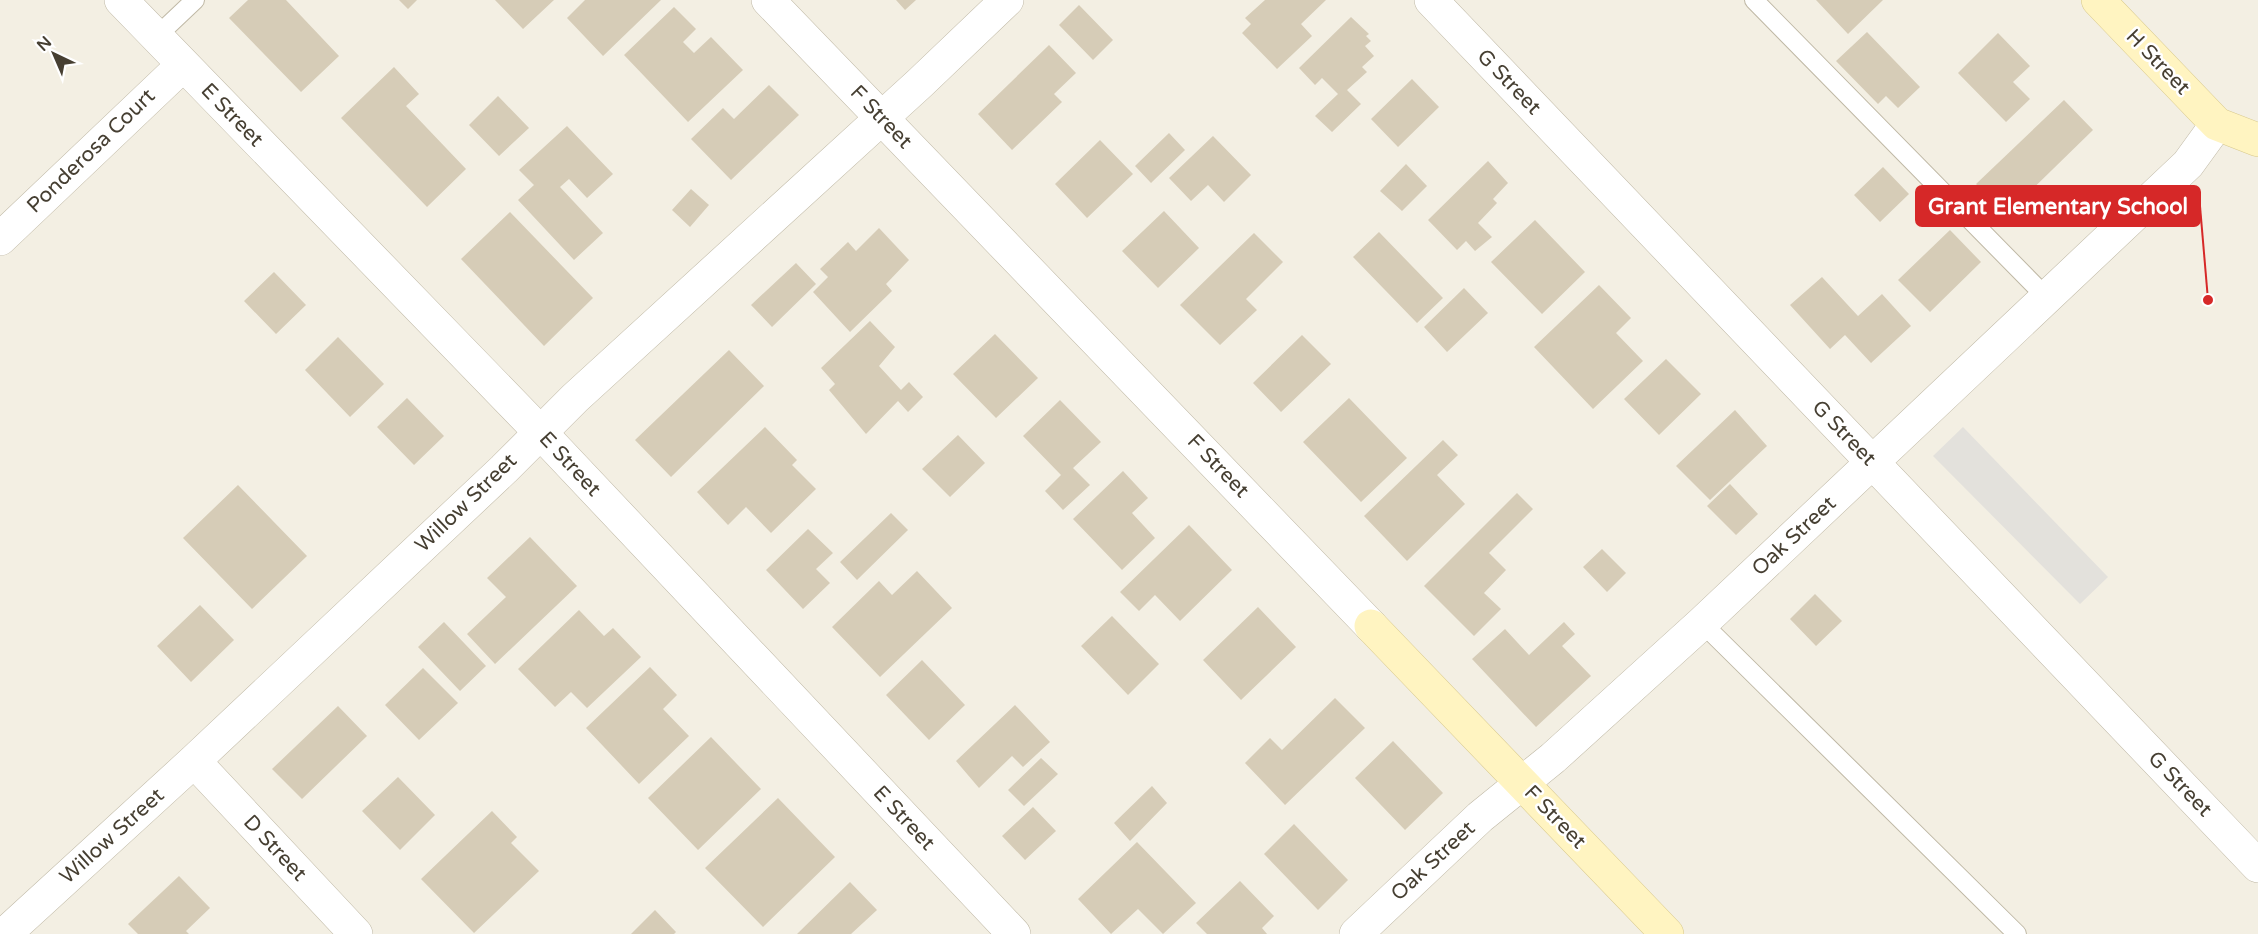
<svg xmlns="http://www.w3.org/2000/svg" width="2258" height="934" font-family="'Varela Round',sans-serif">
<style>
.parking{fill:#e3e1dc}
.building{fill:#d6ccb7}
.lines{fill:none;stroke-linecap:round;stroke-linejoin:round}
.service-casing{stroke:#bfb8a5;stroke-width:20}
.minor-casing{stroke:#bfb8a5;stroke-width:34}
.tertiary-casing{stroke:#bfb8a5;stroke-width:34}
.secondary-casing{stroke:#d8c98d;stroke-width:34}
.service{stroke:#fff;stroke-width:18}
.minor{stroke:#fff;stroke-width:33}
.tertiary{stroke:#fff;stroke-width:33}
.secondary{stroke:#fff4c1;stroke-width:33}
.labels{text-anchor:middle;dominant-baseline:central;stroke-width:5;stroke-linejoin:round;paint-order:stroke}
.street-label{font-size:21px;fill:#463f32;stroke:#fff}
.leader{fill:none;stroke:#d62828;stroke-width:2}
.callout-dot{fill:#d62828;stroke:#fff;stroke-width:2}
.callout{fill:#d62828;stroke:#d62828;stroke-width:2}
.callout-label{font-size:22px;text-anchor:middle;font-weight:bold;fill:#fff}
</style>
<rect width="100%" height="100%" fill="#f3efe3"/>
<path class="parking" d="M 1963,427 L 2108,577 L 2080,604 L 1933,456 Z"/>
<path class="building" d="M 248,0 L 286,0 L 339,56 L 301,92 L 229,18 Z
M 399,0 L 417,0 L 408,9 Z
M 495,0 L 554,0 L 523,29 Z
M 585,0 L 661,0 L 603,56 L 567,18 Z
M 896,0 L 916,0 L 905,10 Z
M 1265,0 L 1326,0 L 1301,24 L 1312,36 L 1277,69 L 1242,33 L 1251,24 L 1245,18 Z
M 1816,0 L 1883,0 L 1848,34 Z
M 1079,5 L 1113,40 L 1093,60 L 1059,25 Z
M 674,7 L 696,29 L 683,42 L 694,53 L 711,37 L 743,70 L 688,122 L 624,55 Z
M 1351,17 L 1369,34 L 1366,36 L 1371,41 L 1365,46 L 1374,56 L 1362,67 L 1367,72 L 1347,90 L 1361,104 L 1332,132 L 1315,116 L 1338,94 L 1322,78 L 1315,85 L 1299,68 Z
M 1867,32 L 1920,87 L 1898,108 L 1886,96 L 1878,104 L 1836,61 Z
M 1998,33 L 2030,66 L 2013,82 L 2030,99 L 2006,122 L 1958,73 Z
M 1049,45 L 1076,73 L 1054,94 L 1062,102 L 1012,150 L 978,114 Z
M 394,67 L 419,94 L 406,106 L 466,169 L 427,207 L 341,118 Z
M 1412,79 L 1439,107 L 1398,147 L 1371,119 Z
M 769,85 L 799,115 L 731,180 L 691,139 L 723,108 L 734,119 Z
M 498,96 L 529,128 L 499,156 L 469,125 Z
M 2064,100 L 2093,130 L 2006,215 L 1976,184 Z
M 567,126 L 613,174 L 587,198 L 569,179 L 560,187 L 603,233 L 574,260 L 518,200 L 534,185 L 519,170 Z
M 1169,133 L 1185,150 L 1151,183 L 1135,166 Z
M 1213,136 L 1251,175 L 1224,202 L 1208,185 L 1191,201 L 1169,178 Z
M 1100,140 L 1133,174 L 1087,218 L 1055,184 Z
M 1488,161 L 1508,183 L 1493,199 L 1497,203 L 1478,223 L 1492,237 L 1475,251 L 1466,241 L 1457,250 L 1428,220 Z
M 1406,164 L 1427,186 L 1402,211 L 1380,191 Z
M 1883,167 L 1909,194 L 1880,222 L 1854,195 Z
M 691,189 L 709,205 L 690,227 L 672,210 Z
M 1164,211 L 1199,248 L 1158,288 L 1122,251 Z
M 510,212 L 593,298 L 544,346 L 461,259 Z
M 1535,220 L 1585,272 L 1542,314 L 1491,262 Z
M 879,228 L 909,260 L 886,284 L 892,291 L 850,332 L 813,292 L 828,277 L 820,269 L 848,242 L 856,251 Z
M 1950,230 L 1981,262 L 1930,312 L 1898,280 Z
M 1379,232 L 1443,298 L 1417,323 L 1353,257 Z
M 1254,233 L 1283,262 L 1246,299 L 1257,310 L 1220,345 L 1180,305 Z
M 796,263 L 816,284 L 772,327 L 751,305 Z
M 274,272 L 306,305 L 276,334 L 244,301 Z
M 1822,277 L 1858,316 L 1882,294 L 1911,326 L 1871,363 L 1845,335 L 1830,349 L 1790,305 Z
M 1599,285 L 1631,318 L 1616,333 L 1643,361 L 1593,409 L 1534,347 Z
M 1464,288 L 1488,313 L 1447,352 L 1424,327 Z
M 870,321 L 895,347 L 879,366 L 901,390 L 909,382 L 923,397 L 908,412 L 898,401 L 866,434 L 829,390 L 835,384 L 821,368 Z
M 995,334 L 1038,378 L 996,418 L 953,374 Z
M 1302,335 L 1331,364 L 1281,412 L 1253,383 Z
M 338,337 L 384,384 L 350,417 L 305,370 Z
M 729,350 L 764,386 L 671,477 L 635,440 Z
M 1666,359 L 1701,394 L 1659,435 L 1624,399 Z
M 407,398 L 444,436 L 414,465 L 377,427 Z
M 1349,398 L 1407,458 L 1361,502 L 1303,442 Z
M 1060,400 L 1101,442 L 1073,468 L 1090,485 L 1063,510 L 1045,491 L 1061,475 L 1023,436 Z
M 1735,410 L 1767,446 L 1710,500 L 1676,466 Z
M 765,427 L 797,460 L 792,465 L 816,489 L 771,533 L 746,507 L 728,525 L 697,492 Z
M 958,435 L 985,463 L 950,497 L 922,469 Z
M 1443,440 L 1458,455 L 1437,475 L 1465,504 L 1407,561 L 1364,516 Z
M 1123,471 L 1148,498 L 1132,513 L 1155,538 L 1122,570 L 1073,519 Z
M 1730,484 L 1758,514 L 1736,535 L 1707,506 Z
M 238,485 L 307,556 L 252,609 L 183,538 Z
M 1517,493 L 1533,509 L 1489,553 L 1506,570 L 1484,593 L 1501,609 L 1474,636 L 1424,586 Z
M 891,513 L 908,530 L 857,580 L 840,562 Z
M 1189,525 L 1232,570 L 1180,621 L 1155,595 L 1139,611 L 1120,592 Z
M 808,529 L 833,553 L 816,569 L 830,583 L 803,609 L 766,570 Z
M 530,537 L 577,586 L 495,664 L 467,634 L 506,597 L 487,578 Z
M 1602,549 L 1626,573 L 1607,592 L 1583,567 Z
M 917,571 L 952,608 L 880,677 L 832,627 L 879,581 L 892,595 Z
M 1815,594 L 1842,621 L 1816,646 L 1790,619 Z
M 200,605 L 234,640 L 191,682 L 157,646 Z
M 1258,607 L 1296,647 L 1241,700 L 1203,660 Z
M 579,610 L 604,636 L 613,628 L 641,657 L 587,708 L 571,692 L 555,707 L 518,669 Z
M 1112,616 L 1159,664 L 1128,695 L 1081,646 Z
M 444,622 L 486,666 L 460,691 L 418,647 Z
M 1564,622 L 1575,634 L 1562,646 L 1591,676 L 1536,727 L 1472,659 L 1505,629 L 1529,655 Z
M 922,660 L 965,705 L 929,740 L 886,695 Z
M 650,667 L 677,695 L 663,709 L 689,736 L 639,784 L 586,728 Z
M 423,668 L 458,703 L 419,740 L 385,705 Z
M 1335,698 L 1365,728 L 1285,805 L 1245,763 L 1270,738 L 1282,750 Z
M 1015,705 L 1050,742 L 1023,767 L 1012,756 L 979,788 L 956,761 Z
M 338,706 L 367,736 L 302,799 L 272,769 Z
M 711,737 L 761,789 L 698,850 L 648,798 Z
M 1393,741 L 1443,793 L 1405,830 L 1355,778 Z
M 1041,758 L 1058,774 L 1024,806 L 1008,790 Z
M 398,777 L 435,815 L 400,850 L 362,811 Z
M 1152,786 L 1167,803 L 1130,841 L 1114,823 Z
M 778,798 L 835,857 L 763,927 L 705,868 Z
M 1033,807 L 1056,831 L 1025,860 L 1002,836 Z
M 492,811 L 517,837 L 511,843 L 539,871 L 474,933 L 421,879 Z
M 1294,824 L 1348,880 L 1318,910 L 1264,854 Z
M 1137,842 L 1196,903 L 1163,934 L 1138,909 L 1111,934 L 1078,899 Z
M 179,876 L 210,908 L 186,931 L 189,934 L 138,934 L 128,924 Z
M 1240,881 L 1274,916 L 1262,928 L 1267,934 L 1207,934 L 1196,923 Z
M 850,882 L 877,910 L 851,934 L 797,934 Z
M 655,910 L 676,932 L 674,934 L 631,934 Z"/>
<g class="lines">
<g class="service-casing">
<path id="service" d="M 1754,0 L 2047,298
M 157,36 L 195,0
M 1702,623 L 2017,934"/>
</g>
<g class="minor-casing">
<path id="minor" d="M 0,239 L 183,65
M 194,761 L 356,934
M 5,934 L 194,761 L 504,469 L 575,398 L 920,83 L 1007,0"/>
</g>
<g class="tertiary-casing">
<path id="tertiary" d="M 121,0 L 540,432 L 1014,934
M 768,0 L 1371,626
M 1431,0 L 2258,866
M 1356,934 L 1480,817 L 1553,758 L 1702,623 L 2188,164 L 2217,124"/>
</g>
<g class="secondary-casing">
<path id="secondary" d="M 2098,0 L 2217,124 L 2258,140
M 1371,626 L 1667,934"/>
</g>
<use href="#service" class="service"/>
<use href="#minor" class="minor"/>
<use href="#tertiary" class="tertiary"/>
<use href="#secondary" class="secondary"/>
</g>
<g class="labels">
<g class="street-label">
<text transform="translate(2158 62) rotate(46)">H Street</text>
<text transform="translate(1509 82) rotate(46)">G Street</text>
<text transform="translate(232 115) rotate(46)">E Street</text>
<text transform="translate(881 117) rotate(46)">F Street</text>
<text transform="translate(91 151) rotate(-44)">Ponderosa Court</text>
<text transform="translate(1844 433) rotate(46)">G Street</text>
<text transform="translate(570 464) rotate(47)">E Street</text>
<text transform="translate(1218 466) rotate(46)">F Street</text>
<text transform="translate(466 503) rotate(-44)">Willow Street</text>
<text transform="translate(1794 536) rotate(-43)">Oak Street</text>
<text transform="translate(2180 784) rotate(46)">G Street</text>
<text transform="translate(1555 817) rotate(46)">F Street</text>
<text transform="translate(904 818) rotate(47)">E Street</text>
<text transform="translate(112 836) rotate(-42)">Willow Street</text>
<text transform="translate(275 848) rotate(47)">D Street</text>
<text transform="translate(1433 861) rotate(-43)">Oak Street</text>
</g>
</g>
<path class="leader" d="M2208 300L2200 206"/>
<circle class="callout-dot" cx="2208" cy="300" r="6"/>
<rect class="callout" x="1916" y="186" width="284" height="40" rx="6"/>
<g class="callout-label">
<text x="2058" y="214">Grant Elementary School</text>
</g>
<g transform="translate(54 54) rotate(316)" stroke="#ffffff" stroke-width="4.5" paint-order="stroke">
<path d="M0-4.5L10 22L0 15L-10 22Z" fill="#463f32"/>
<text y="-9" font-size="16" font-weight="bold" text-anchor="middle" fill="#463f32">N</text>
</g>
</svg>
